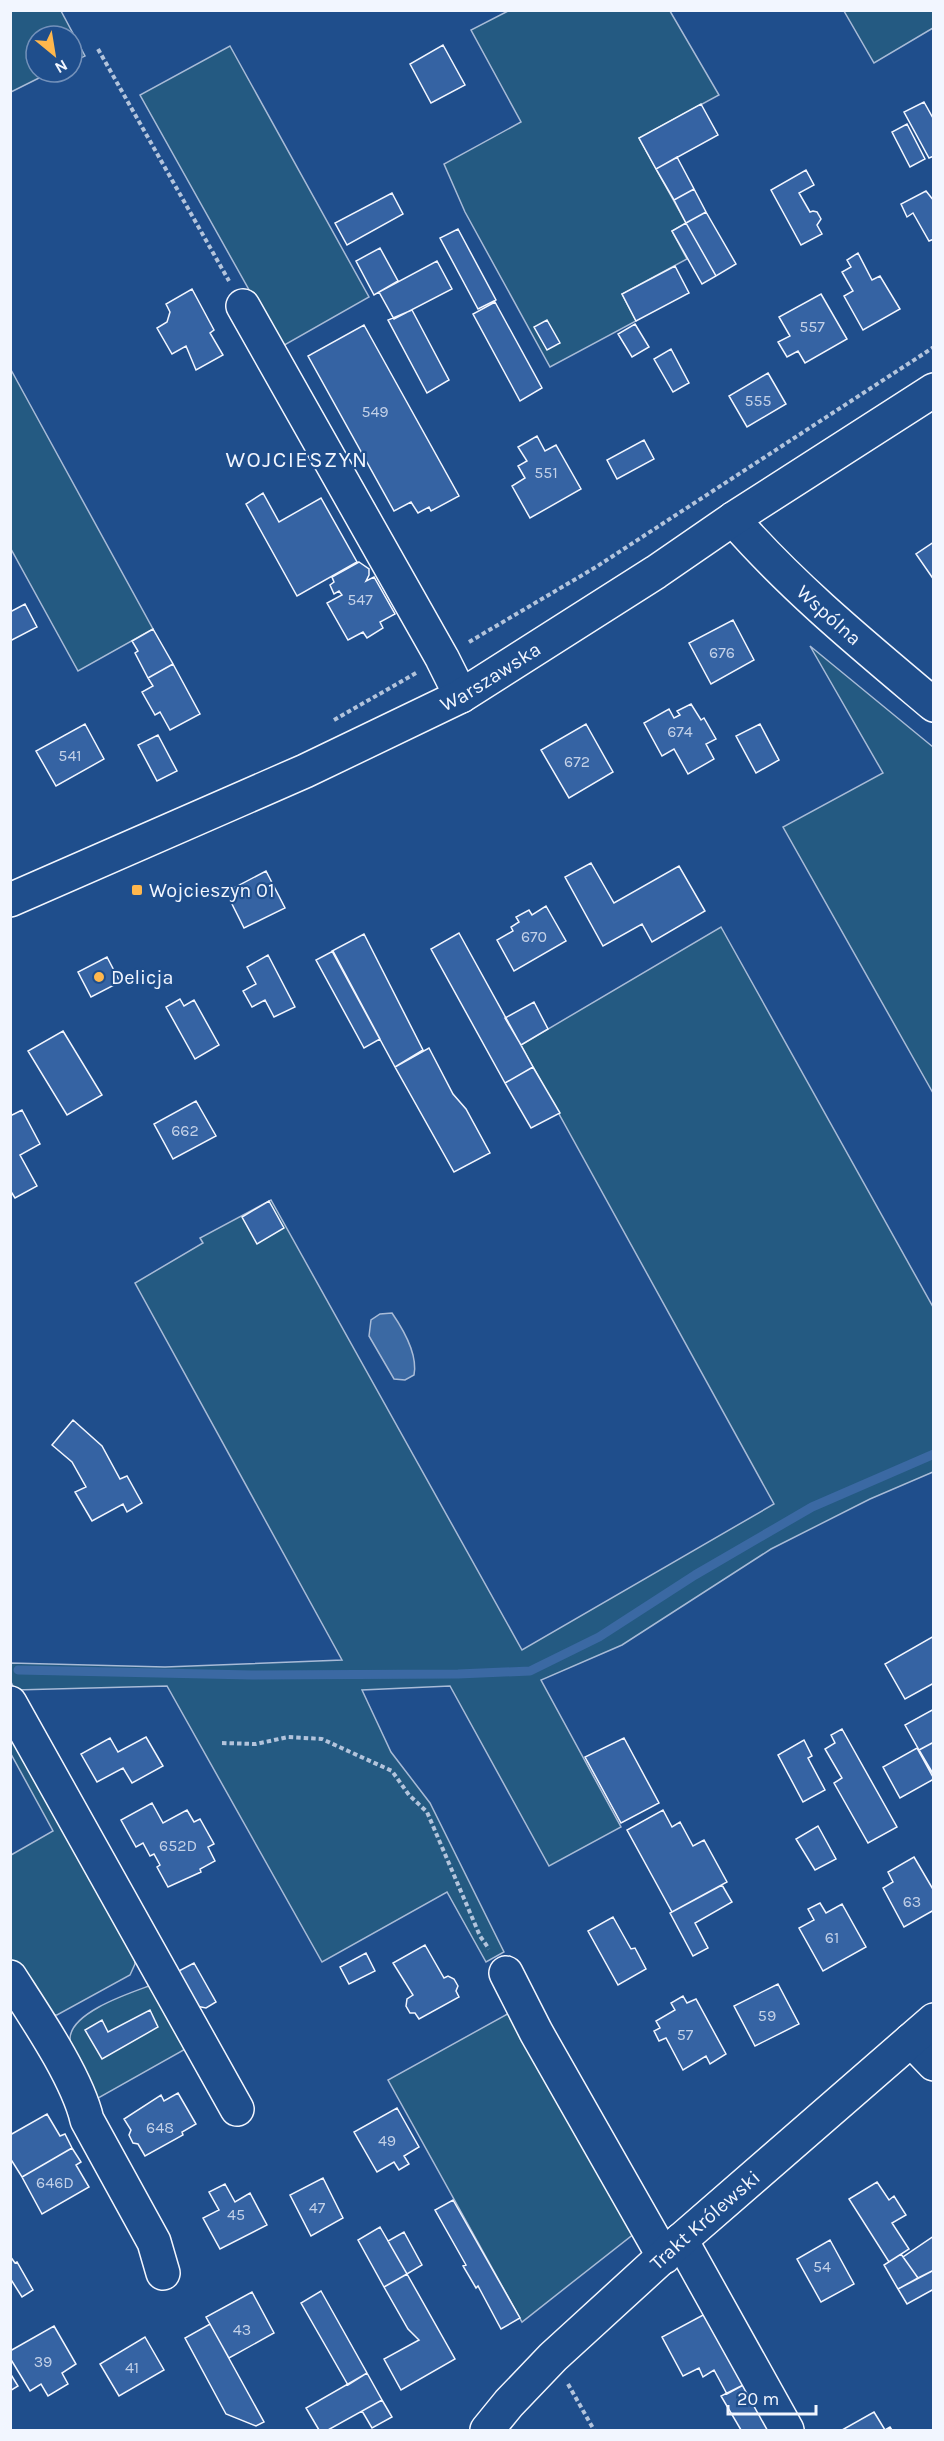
<svg xmlns="http://www.w3.org/2000/svg" width="944" height="2441" font-family="Karla,sans-serif">
<style>
.green{fill:#245a82;stroke:#a8bbd7;stroke-width:1.5}
.water{fill:#3b69a3;stroke:#a8bbd7;stroke-width:1.5}
.lines{fill:none;stroke-linecap:round;stroke-linejoin:round}
.stream{stroke:#3b69a3;stroke-width:9}
.building{fill:#3563a3;stroke:#f2f6ff;stroke-width:1.5}
.minor-casing{stroke:#f2f6ff;stroke-width:36}
.major-casing{stroke:#f2f6ff;stroke-width:36}
.path{stroke:#b3c4dc;stroke-width:4;stroke-dasharray:4.5 3;stroke-linecap:butt}
.minor{stroke:#1f4e8c;stroke-width:33}
.major{stroke:#1f4e8c;stroke-width:33}
.poi-dot{fill:#ffb74d;stroke:#1f4e8c;stroke-width:2}
.labels{text-anchor:middle;dominant-baseline:central;stroke-width:4.5;stroke-linejoin:round;paint-order:stroke}
.number-label{font-size:16px;fill:#c3d1e8}
.street-label{font-size:20px;fill:#f2f6ff;stroke:#1f4e8c}
.poi-label{font-size:20px;fill:#f2f6ff;stroke:#1f4e8c;text-anchor:start}
.quarter-label{font-size:22px;letter-spacing:1.5px;fill:#f2f6ff;stroke:#1f4e8c}
</style>
<rect width="100%" height="100%" fill="#1f4e8c"/>
<path class="green" d="M 11,10 L 61,11 L 85,56 L 72,62 L 72,36 L 36,36 L 36,72 L 51,72 L 11,92 Z
M 508,11 L 670,11 L 719,95 L 639,138 L 686,223 L 672,231 L 687,259 L 622,294 L 636,321 L 550,367 L 465,212 L 444,164 L 521,122 L 471,30 Z
M 844,11 L 933,11 L 933,28 L 874,63 Z
M 230,46 L 369,297 L 281,347 L 140,95 Z
M 10,368 L 153,629 L 78,671 L 11,549 Z
M 810,646 L 933,747 L 933,1093 L 783,827 L 883,773 Z
M 721,927 L 933,1307 L 933,1472 L 870,1499 L 771,1549 L 622,1645 L 541,1680 L 621,1827 L 549,1866 L 450,1686 L 362,1690 L 391,1752 L 430,1803 L 504,1952 L 486,1962 L 447,1892 L 322,1962 L 167,1686 L 15,1690 L 11,1682 L 11,1663 L 165,1667 L 342,1660 L 135,1283 L 203,1243 L 200,1238 L 271,1200 L 522,1650 L 774,1504 L 521,1045 Z
M 10,1725 L 133,1945 L 135,1964 L 130,1975 L 57,2015 L 42,2015 L 11,1966 L 11,1855 L 53,1831 L 11,1754 Z
M 149,1986 L 158,1992 L 189,2047 L 93,2101 C 88,2087 70,2051 70,2039 C 70,2013 127,1994 149,1986 Z
M 513,2011 L 635,2233 L 522,2322 L 388,2080 Z"/>
<path class="water" d="M 392,1313 C 403,1329 418,1355 414,1375 L 405,1380 L 394,1379 L 369,1336 L 371,1320 L 380,1314 Z"/>
<g class="lines">
<path class="stream" d="M 18,1670 L 252,1675 L 458,1674 L 530,1671 L 599,1637 L 695,1575 L 812,1507 L 934,1454"/>
</g>
<path class="building" d="M 443,45 L 465,85 L 431,103 L 410,64 Z
M 924,102 L 934,120 L 934,156 L 929,158 L 904,112 Z
M 701,104 L 718,135 L 656,169 L 639,138 Z
M 907,124 L 925,159 L 910,167 L 892,132 Z
M 677,157 L 694,189 L 674,200 L 656,169 Z
M 806,170 L 814,185 L 799,193 L 810,212 L 813,211 L 817,212 L 821,219 L 817,225 L 822,234 L 801,245 L 771,190 Z
M 694,189 L 706,212 L 686,223 L 674,200 Z
M 926,191 L 934,201 L 934,239 L 929,241 L 913,213 L 907,217 L 901,204 Z
M 392,193 L 403,214 L 347,245 L 335,223 Z
M 706,212 L 736,264 L 716,276 L 686,223 Z
M 686,223 L 716,276 L 702,284 L 672,231 Z
M 458,229 L 496,300 L 478,309 L 440,238 Z
M 380,248 L 398,281 L 374,295 L 356,261 Z
M 858,253 L 872,280 L 880,276 L 900,309 L 863,330 L 844,296 L 853,291 L 842,272 L 851,267 L 847,260 Z
M 437,261 L 452,289 L 394,319 L 379,292 Z
M 675,266 L 689,293 L 636,321 L 622,294 Z
M 192,289 L 214,330 L 210,333 L 223,355 L 196,370 L 186,346 L 172,354 L 157,328 L 167,322 L 170,312 L 166,304 Z
M 821,294 L 847,339 L 805,363 L 798,351 L 787,357 L 778,342 L 790,336 L 779,317 Z
M 495,302 L 542,388 L 520,401 L 473,314 Z
M 412,310 L 449,380 L 427,393 L 388,320 Z
M 547,320 L 560,343 L 547,350 L 534,327 Z
M 635,324 L 649,347 L 632,357 L 618,334 Z
M 364,325 L 459,496 L 431,511 L 429,507 L 418,513 L 411,502 L 394,511 L 308,356 Z
M 671,349 L 689,383 L 673,392 L 654,359 Z
M 768,373 L 786,404 L 747,427 L 729,396 Z
M 537,436 L 545,451 L 556,445 L 581,489 L 530,518 L 512,486 L 525,478 L 518,466 L 527,461 L 518,447 Z
M 644,440 L 654,459 L 617,479 L 607,460 Z
M 263,493 L 279,522 L 321,498 L 357,562 L 297,596 L 246,504 Z
M 934,542 L 934,580 L 916,554 Z
M 359,562 L 369,569 L 369,575 L 366,581 L 374,577 L 395,614 L 380,622 L 383,628 L 367,638 L 363,632 L 348,640 L 327,603 L 342,595 L 339,591 L 334,594 L 330,585 L 334,582 L 332,577 Z
M 25,604 L 37,627 L 10,641 L 10,612 Z
M 733,620 L 754,660 L 711,684 L 689,643 Z
M 153,629 L 173,664 L 148,678 L 135,653 L 138,651 L 132,641 Z
M 173,664 L 200,714 L 170,730 L 160,712 L 155,715 L 142,692 L 153,686 L 148,678 Z
M 691,704 L 701,720 L 704,718 L 716,739 L 706,744 L 714,759 L 688,774 L 674,749 L 662,756 L 644,723 L 669,709 L 674,718 L 680,715 L 677,711 Z
M 85,724 L 104,759 L 56,786 L 36,751 Z
M 586,724 L 613,772 L 569,798 L 541,750 Z
M 760,724 L 779,760 L 756,773 L 736,736 Z
M 158,735 L 177,771 L 157,781 L 138,745 Z
M 591,863 L 614,903 L 679,866 L 705,911 L 652,942 L 642,924 L 603,946 L 565,877 Z
M 266,871 L 285,908 L 244,928 L 226,892 Z
M 546,906 L 566,941 L 514,971 L 497,940 L 513,931 L 511,927 L 519,922 L 516,917 L 529,910 L 532,915 Z
M 459,933 L 533,1067 L 505,1083 L 431,949 Z
M 364,934 L 423,1050 L 395,1067 L 332,951 Z
M 333,951 L 380,1039 L 364,1048 L 316,960 Z
M 268,955 L 295,1007 L 274,1017 L 265,1000 L 252,1007 L 243,991 L 256,984 L 247,967 Z
M 107,957 L 120,982 L 91,997 L 78,972 Z
M 180,999 L 184,1006 L 194,1000 L 219,1045 L 195,1059 L 166,1007 Z
M 534,1002 L 548,1029 L 521,1045 L 505,1018 Z
M 63,1031 L 102,1095 L 67,1115 L 28,1051 Z
M 429,1048 L 453,1094 L 466,1109 L 490,1153 L 454,1172 L 395,1067 Z
M 533,1067 L 560,1113 L 531,1128 L 505,1083 Z
M 196,1101 L 216,1136 L 173,1159 L 154,1124 Z
M 22,1110 L 40,1144 L 20,1155 L 37,1186 L 15,1198 L 10,1190 L 10,1116 Z
M 269,1201 L 284,1228 L 257,1244 L 242,1217 Z
M 73,1420 L 102,1446 L 120,1479 L 127,1476 L 142,1503 L 127,1512 L 123,1504 L 92,1521 L 75,1492 L 86,1487 L 72,1462 L 52,1445 Z
M 934,1636 L 934,1683 L 905,1699 L 885,1664 Z
M 934,1709 L 934,1742 L 919,1750 L 905,1725 Z
M 842,1729 L 897,1827 L 868,1843 L 834,1783 L 842,1778 L 825,1749 L 835,1743 L 831,1735 Z
M 146,1737 L 163,1766 L 132,1783 L 123,1768 L 97,1782 L 81,1754 L 110,1738 L 118,1752 Z
M 624,1738 L 659,1803 L 621,1823 L 585,1757 Z
M 804,1740 L 812,1756 L 808,1758 L 825,1790 L 803,1802 L 778,1755 Z
M 934,1742 L 934,1770 L 932,1772 L 919,1750 Z
M 917,1748 L 934,1779 L 900,1798 L 883,1767 Z
M 152,1803 L 163,1823 L 187,1810 L 194,1822 L 200,1819 L 214,1844 L 208,1847 L 215,1861 L 200,1869 L 201,1872 L 168,1887 L 157,1867 L 160,1865 L 154,1854 L 150,1856 L 143,1843 L 136,1847 L 121,1820 Z
M 663,1810 L 672,1827 L 680,1822 L 693,1846 L 704,1840 L 727,1882 L 672,1912 L 627,1830 Z
M 818,1826 L 836,1859 L 815,1870 L 796,1839 Z
M 914,1857 L 934,1891 L 934,1910 L 904,1927 L 883,1888 L 893,1882 L 888,1872 Z
M 722,1885 L 732,1902 L 695,1923 L 708,1948 L 693,1956 L 670,1913 Z
M 820,1903 L 826,1913 L 842,1904 L 866,1947 L 823,1971 L 799,1928 L 814,1920 L 808,1909 Z
M 613,1917 L 631,1949 L 635,1948 L 646,1969 L 618,1985 L 588,1931 Z
M 425,1945 L 444,1978 L 448,1976 L 454,1979 L 458,1986 L 456,1991 L 459,1997 L 419,2019 L 415,2013 L 410,2013 L 406,2006 L 407,1999 L 413,1995 L 393,1963 Z
M 366,1953 L 375,1971 L 349,1984 L 340,1967 Z
M 194,1963 L 216,2002 L 206,2008 L 191,2005 L 173,1974 Z
M 778,1984 L 799,2024 L 755,2046 L 734,2006 Z
M 683,1996 L 687,2003 L 696,1999 L 726,2054 L 710,2064 L 706,2056 L 683,2070 L 666,2038 L 659,2041 L 654,2031 L 660,2028 L 656,2021 L 675,2010 L 671,2003 Z
M 150,2010 L 158,2027 L 102,2059 L 85,2030 L 102,2020 L 108,2032 Z
M 178,2093 L 196,2124 L 182,2132 L 183,2135 L 145,2156 L 138,2144 L 133,2143 L 129,2135 L 131,2130 L 124,2119 L 161,2095 L 164,2101 Z
M 397,2108 L 419,2147 L 404,2156 L 409,2164 L 399,2170 L 394,2162 L 377,2172 L 354,2132 Z
M 47,2114 L 60,2136 L 65,2134 L 72,2148 L 22,2177 L 10,2158 L 10,2135 Z
M 72,2148 L 81,2162 L 76,2165 L 89,2187 L 42,2214 L 22,2177 Z
M 323,2178 L 343,2218 L 311,2236 L 290,2195 Z
M 877,2182 L 889,2200 L 894,2196 L 906,2215 L 892,2223 L 909,2249 L 889,2262 L 849,2199 Z
M 225,2184 L 235,2202 L 250,2193 L 267,2225 L 220,2249 L 203,2218 L 219,2210 L 209,2192 Z
M 453,2200 L 520,2318 L 501,2329 L 478,2286 L 476,2288 L 463,2266 L 466,2265 L 435,2210 Z
M 380,2227 L 407,2274 L 384,2287 L 358,2240 Z
M 404,2232 L 422,2265 L 407,2274 L 388,2241 Z
M 934,2236 L 934,2270 L 918,2278 L 903,2257 Z
M 830,2240 L 854,2284 L 821,2302 L 797,2259 Z
M 901,2254 L 918,2278 L 898,2289 L 884,2265 Z
M 10,2256 L 15,2263 L 17,2262 L 33,2290 L 22,2297 L 10,2278 Z
M 934,2270 L 934,2289 L 907,2304 L 898,2289 Z
M 407,2274 L 455,2359 L 401,2390 L 384,2359 L 419,2340 L 408,2329 L 384,2287 Z
M 321,2291 L 367,2373 L 348,2385 L 301,2303 Z
M 252,2292 L 274,2333 L 229,2358 L 206,2317 Z
M 705,2314 L 749,2382 L 727,2394 L 714,2370 L 703,2377 L 699,2368 L 683,2376 L 662,2337 Z
M 210,2324 L 264,2422 L 256,2426 L 226,2414 L 185,2338 Z
M 54,2326 L 76,2364 L 62,2373 L 68,2384 L 48,2396 L 41,2384 L 30,2391 L 10,2358 L 10,2351 Z
M 145,2337 L 164,2370 L 119,2396 L 100,2364 Z
M 10,2373 L 18,2386 L 10,2391 Z
M 367,2373 L 382,2400 L 328,2430 L 319,2430 L 306,2408 Z
M 749,2382 L 770,2430 L 741,2430 L 721,2396 Z
M 382,2400 L 392,2417 L 372,2428 L 362,2411 Z
M 874,2412 L 885,2430 L 890,2427 L 892,2430 L 842,2430 Z"/>
<g class="lines">
<g class="minor-casing">
<g id="minor">
<path d="M 243,306 L 442,658 L 461,696"/>
<path id="s1" d="M 733,519 C 793,588 864,646 934,705"/>
<path d="M 10,1703 L 237,2109"/>
<path d="M 506,1973 L 536,2032 L 664,2257"/>
<path d="M 10,1977 C 35,2016 77,2077 87,2120 L 154,2242 L 163,2273"/>
<path d="M 911,2040 L 934,2064"/>
<path d="M 681,2240 L 787,2430"/>
<path id="s2" d="M 487,2430 L 509,2403 L 553,2357 L 681,2240 L 934,2020"/>
</g>
</g>
<g class="major-casing">
<g id="major">
<path id="s3" d="M 10,900 L 305,771 L 461,696 L 656,572 L 733,519 L 934,390"/>
</g>
</g>
<path class="path" d="M 98,49 L 229,281
M 469,642 L 596,567 L 934,347
M 334,720 L 416,673
M 222,1743 L 256,1744 L 288,1737 L 322,1739 L 392,1771 L 409,1795 L 427,1812 L 480,1936 L 489,1949
M 568,2384 L 594,2430"/>
<use href="#minor" class="minor"/>
<use href="#major" class="major"/>
</g>
<g class="poi-dot">
<rect x="131" y="884" width="12" height="12" rx="3"/>
<circle cx="99" cy="977" r="6"/>
</g>
<g class="labels">
<g class="number-label">
<text x="812" y="326">557</text>
<text x="758" y="400">555</text>
<text x="375" y="411">549</text>
<text x="546" y="472">551</text>
<text x="360" y="599">547</text>
<text x="722" y="652">676</text>
<text x="680" y="731">674</text>
<text x="70" y="755">541</text>
<text x="577" y="761">672</text>
<text x="534" y="936">670</text>
<text x="185" y="1130">662</text>
<text x="178" y="1845">652D</text>
<text x="912" y="1901">63</text>
<text x="832" y="1937">61</text>
<text x="767" y="2015">59</text>
<text x="685" y="2034">57</text>
<text x="160" y="2127">648</text>
<text x="387" y="2140">49</text>
<text x="55" y="2182">646D</text>
<text x="317" y="2207">47</text>
<text x="236" y="2214">45</text>
<text x="822" y="2266">54</text>
<text x="242" y="2329">43</text>
<text x="43" y="2361">39</text>
<text x="132" y="2367">41</text>
</g>
<g class="street-label">
<text stroke="none"><textPath href="#s1" startOffset="136">Wspólna</textPath></text>
<text stroke="none"><textPath href="#s3" startOffset="530">Warszawska</textPath></text>
<text stroke="none"><textPath href="#s2" startOffset="303">Trakt Królewski</textPath></text>
</g>
<g class="poi-label">
<text x="149" y="890">Wojcieszyn 01</text>
<text x="111" y="977">Delicja</text>
</g>
<g class="quarter-label">
<text x="297" y="460">WOJCIESZYN</text>
</g>
</g>
<rect width="944" height="2441" fill="none" stroke="#f2f6ff" stroke-width="24"/>
<g transform="translate(54 54) rotate(150)"><circle r="28" fill="#1f4e8c" stroke="#7391ba" stroke-width="1.5"/>
<path d="M0-4.5L10 22L0 15L-10 22Z" fill="#ffb74d"/>
<text y="-9" font-size="16" font-weight="bold" text-anchor="middle" fill="#f2f6ff">N</text>
</g>
<path d="M728 2405v9h88v-9" fill="none" stroke="#f2f6ff" stroke-width="3"/>
<text x="737" y="2405" font-size="18" fill="#f2f6ff" stroke="#1f4e8c" stroke-width="4.5" paint-order="stroke">20 m</text>
</svg>
